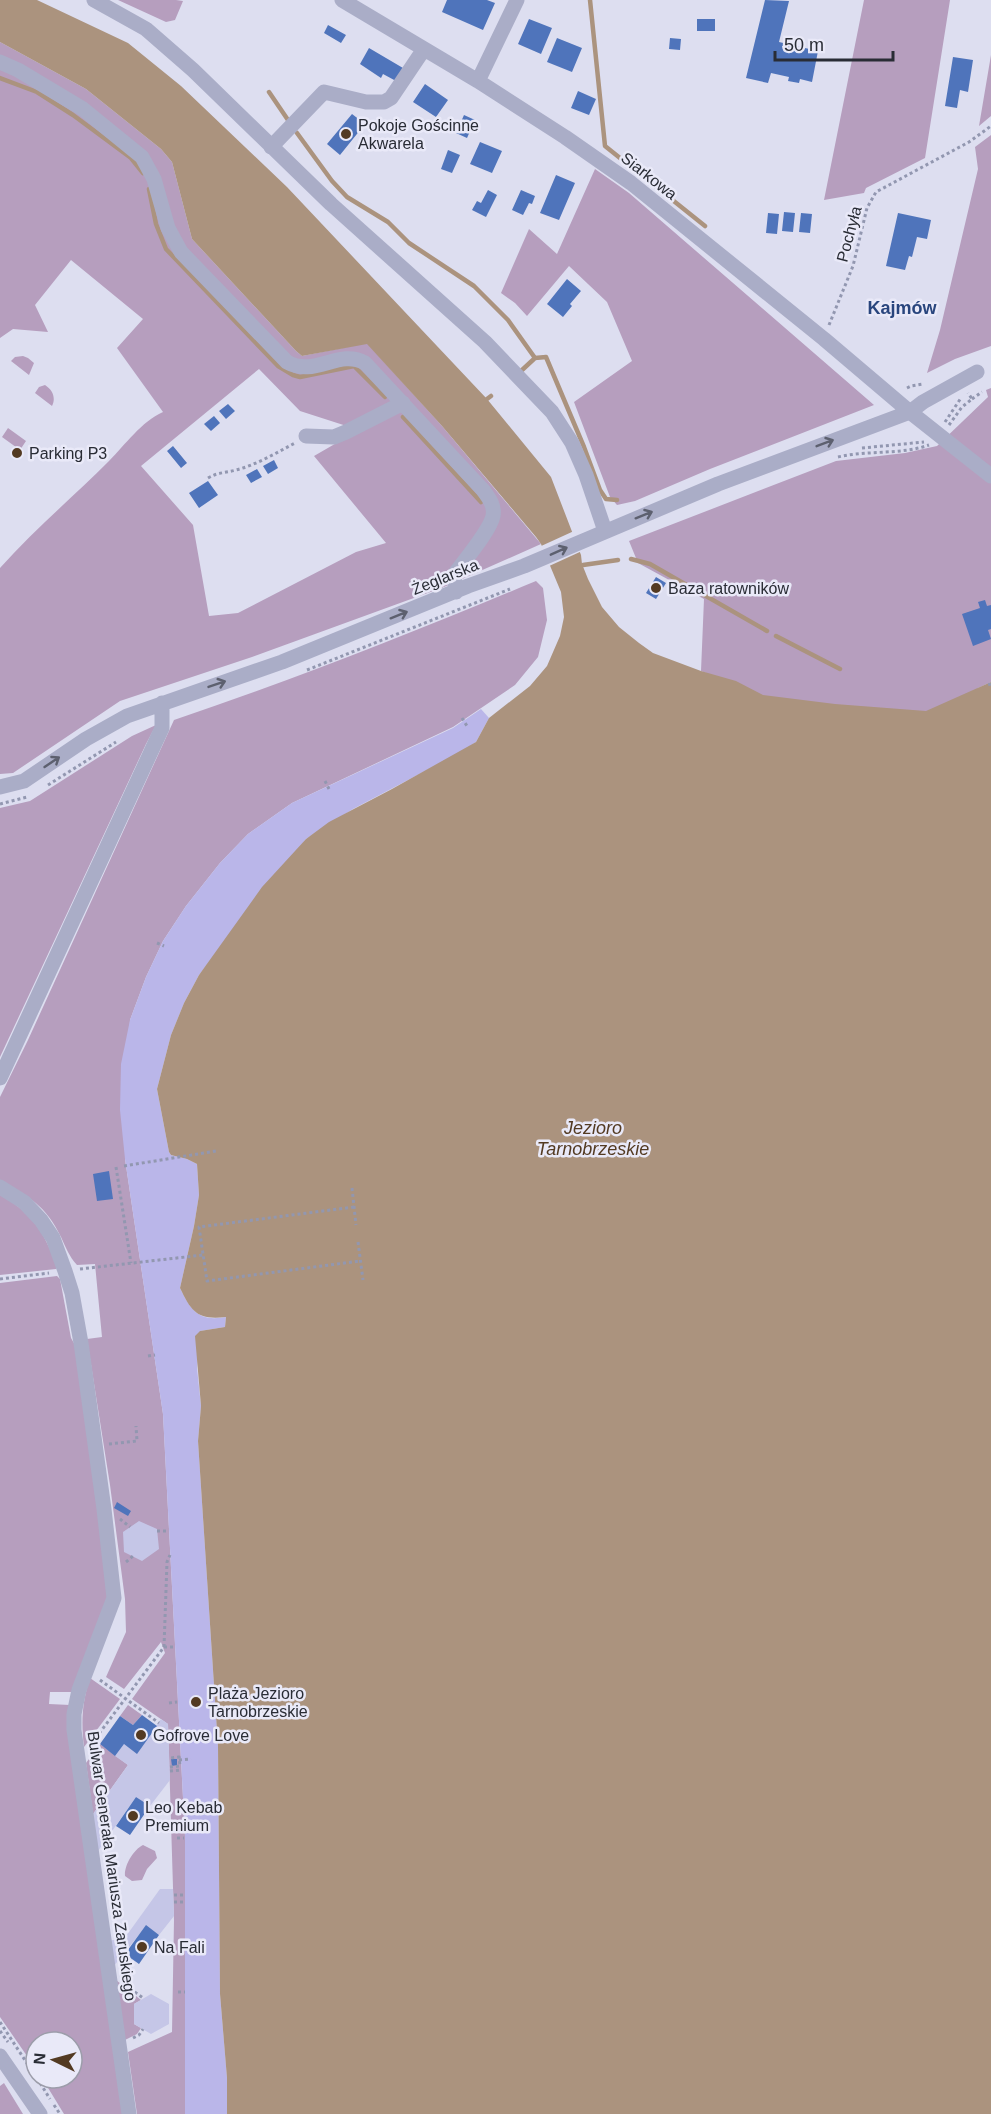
<svg xmlns="http://www.w3.org/2000/svg" width="991" height="2114" font-family="Helvetica,sans-serif">
<style>
.green{fill:#b69ebe;fill-rule:evenodd}
.sand{fill:#bab6e9}
.plaza{fill:#c5c6e7}
.water{fill:#ab937e}
.pier{fill:#dddef0}
.lines{fill:none;stroke-linecap:round;stroke-linejoin:round}
.stream{stroke:#ab937e;stroke-width:4.5}
.building{fill:#4f74bb}
.path{stroke:#9297b0;stroke-width:3;stroke-dasharray:3 3;stroke-linecap:butt}
.minor{stroke:#aaadc7;stroke-width:15}
.oneway{stroke:#5d606f}
.poi-dot{fill:#533a22;stroke:#e9e9f8;stroke-width:2}
.labels{text-anchor:middle;dominant-baseline:central;stroke-width:5;stroke-linejoin:round;paint-order:stroke}
.poi-label{font-size:16px;fill:#292c35;stroke:#e9e9f8;text-anchor:start}
.street-label{font-size:16px;fill:#292c35;stroke:#e9e9f8}
.neighbourhood-label{font-size:18px;font-weight:bold;fill:#29457d;stroke:#e9e9f8}
.water-label{font-size:18px;font-style:italic;fill:#533a22;stroke:#e9e9f8}
</style>
<rect width="100%" height="100%" fill="#dddef0"/>
<path class="green" d="M 118,0 L 176,0 L 183,1 L 175,20 L 166,22 Z
M 864,0 L 950,0 L 925,158 L 866,188 L 864,193 L 824,200 Z
M 0,42 L 86,89 L 161,149 L 172,162 L 192,239 L 296,351 L 302,356 L 367,343 L 442,426 L 541,544 L 444,587 L 252,657 L 120,701 L 13,773 L 0,774 L 0,568 C 34,530 73,497 109,461 C 126,444 141,422 163,412 L 117,348 L 143,319 L 71,260 L 35,305 L 48,332 L 13,329 L 0,338 ZM 259,369 L 300,411 L 359,430 L 314,456 L 386,543 L 356,552 L 238,613 L 209,616 L 193,525 L 141,466 Z
M 991,55 L 991,116 L 979,126 Z
M 991,135 L 991,346 L 955,359 L 927,373 L 940,330 L 978,169 L 975,147 Z
M 595,169 L 629,193 L 874,405 L 710,469 L 635,501 L 617,505 L 610,497 L 574,402 L 632,361 L 607,302 L 569,266 L 527,316 L 515,303 L 501,293 L 529,229 L 557,254 Z
M 23,356 L 28,358 L 34,363 L 29,375 L 11,361 L 15,357 Z
M 45,385 C 53,390 56,398 52,406 L 35,393 L 39,387 Z
M 991,388 L 991,682 L 978,688 L 903,755 L 701,671 L 704,599 L 638,563 L 629,541 L 836,461 L 905,453 L 937,446 L 988,397 L 986,390 Z
M 8,428 L 26,441 L 20,450 L 2,437 Z
M 536,581 L 543,588 L 547,620 L 538,657 L 515,685 L 453,727 L 292,803 L 248,834 L 220,863 L 186,906 L 163,941 L 146,977 L 130,1020 L 125,1159 L 163,1414 L 185,1836 L 185,2114 L 137,2114 L 128,2052 L 172,2032 L 174,1920 L 168,1724 L 132,1699 L 165,1653 L 161,1642 L 124,1689 L 106,1677 L 126,1632 L 125,1599 L 110,1485 L 87,1339 L 102,1337 L 95,1264 L 77,1265 C 69,1256 66,1248 61,1237 C 46,1206 29,1196 0,1181 L 0,1097 L 28,1040 L 174,720 C 296,679 416,631 536,581 Z
M 156,725 L 146,744 L 0,1057 L 0,808 L 30,801 L 132,736 Z
M 0,1195 C 34,1214 43,1231 57,1266 L 56,1269 L 0,1275 Z
M 57,1276 L 60,1279 L 71,1338 L 75,1345 L 109,1595 L 72,1692 L 50,1692 L 49,1704 L 70,1705 L 123,2114 L 64,2114 L 42,2078 L 72,2078 L 72,2042 L 36,2042 L 36,2069 L 0,2017 L 0,1283 Z
M 90,1678 L 120,1699 L 84,1747 C 81,1722 82,1702 90,1678 Z
M 128,1705 L 142,1715 L 133,1725 L 120,1716 Z
M 100,1744 L 128,1765 L 93,1814 L 86,1763 Z
M 143,1845 L 155,1851 L 157,1858 L 147,1869 L 142,1880 L 132,1881 L 125,1876 C 124,1866 133,1850 143,1845 Z
M 116,1980 L 141,2000 L 134,2004 L 134,2024 L 141,2028 L 137,2034 L 125,2040 Z
M 4,2083 L 23,2114 L 0,2114 L 0,2086 Z"/>
<path class="sand" d="M 481,709 L 489,718 L 476,742 L 463,751 L 353,809 L 306,839 L 199,975 L 184,1003 L 171,1035 L 157,1089 L 169,1152 L 171,1155 L 187,1159 L 197,1164 L 199,1195 L 194,1226 L 180,1288 C 191,1311 199,1322 226,1317 L 225,1327 L 200,1331 L 197,1368 L 201,1406 L 198,1441 L 218,1746 L 220,1994 L 227,2078 L 227,2114 L 185,2114 L 185,1836 L 163,1414 L 125,1159 L 120,1110 L 121,1064 L 130,1020 L 146,977 L 163,941 L 186,906 L 220,863 L 248,834 L 292,803 L 453,728 Z"/>
<path class="plaza" d="M 139,1521 L 157,1529 L 159,1549 L 142,1561 L 124,1552 L 123,1532 Z
M 161,1719 L 168,1724 L 170,1780 L 150,1806 L 136,1797 L 98,1851 L 93,1814 L 128,1765 L 115,1756 L 124,1744 L 137,1753 Z
M 160,1889 L 173,1889 L 174,1916 L 159,1935 L 146,1926 L 113,1967 L 104,1941 L 124,1939 Z
M 151,1994 L 169,2004 L 169,2024 L 151,2034 L 134,2024 L 134,2004 Z"/>
<path class="water" d="M 0,0 L 37,0 L 128,43 L 181,86 L 287,187 L 487,399 L 551,477 L 581,555 L 582,564 L 588,579 L 602,607 L 619,627 L 639,643 L 653,653 L 701,671 L 736,681 L 763,695 L 835,704 L 926,711 L 991,682 L 991,2114 L 227,2114 L 227,2078 L 220,1994 L 218,1746 L 198,1441 L 201,1406 L 195,1336 L 200,1331 L 225,1327 L 226,1317 C 198,1320 192,1313 180,1288 L 194,1226 L 199,1195 L 197,1164 L 187,1159 L 171,1155 L 169,1152 L 157,1089 L 171,1035 L 184,1003 L 199,975 L 262,887 L 306,839 L 329,822 L 392,789 L 476,742 L 489,718 L 530,686 L 547,666 L 560,636 L 564,617 L 561,592 L 541,544 L 536,537 L 442,426 L 367,344 L 302,356 L 296,351 L 192,239 L 172,162 L 161,149 L 86,89 L 0,42 Z"/>
<path class="pier" d="M 574,531 L 582,551 L 547,567 L 539,547 Z"/>
<g class="lines">
<path class="stream" d="M 590,0 L 605,146 L 705,226
M 0,78 L 37,92 L 73,115 L 131,158 L 143,173
M 269,92 L 288,120
M 297,133 L 332,181 L 347,197 L 388,222 L 409,243 L 474,286 L 508,320 L 535,358
M 149,189 L 156,224 L 166,249 L 278,366 L 293,375 L 300,377 L 354,366 L 385,397
M 521,371 L 535,358 L 546,357 L 584,447 L 600,490 L 606,499 L 617,500
M 487,399 L 491,396
M 403,417 L 481,502
M 631,559 L 650,564 L 767,631
M 583,565 L 618,560
M 776,636 L 840,669"/>
</g>
<path class="building" d="M 447,0 L 487,0 L 495,3 L 483,30 L 442,12 Z
M 765,0 L 789,1 L 779,42 L 818,51 L 812,82 L 800,79 L 799,83 L 788,81 L 789,77 L 771,73 L 768,83 L 746,78 Z
M 529,19 L 552,28 L 541,54 L 518,44 Z
M 697,19 L 715,19 L 715,31 L 697,31 Z
M 328,25 L 346,35 L 341,43 L 324,33 Z
M 557,38 L 582,48 L 572,72 L 547,62 Z
M 670,38 L 681,39 L 680,50 L 669,49 Z
M 369,48 L 403,68 L 396,81 L 383,74 L 381,78 L 360,64 Z
M 953,57 L 973,60 L 968,92 L 960,90 L 957,108 L 945,106 Z
M 425,84 L 448,100 L 436,117 L 413,102 Z
M 578,91 L 596,99 L 589,115 L 571,108 Z
M 352,114 L 365,124 L 340,155 L 327,144 Z
M 464,115 L 475,120 L 467,138 L 456,133 Z
M 480,142 L 502,151 L 492,173 L 470,164 Z
M 448,150 L 460,155 L 452,173 L 441,169 Z
M 556,175 L 575,183 L 559,220 L 540,213 Z
M 488,190 L 497,195 L 486,217 L 472,210 L 477,201 L 481,203 Z
M 521,190 L 535,196 L 532,204 L 529,203 L 523,215 L 512,210 Z
M 784,212 L 795,213 L 793,232 L 782,231 Z
M 768,213 L 779,214 L 777,234 L 766,233 Z
M 801,213 L 812,214 L 810,233 L 799,232 Z
M 898,213 L 931,220 L 927,239 L 917,237 L 912,257 L 909,256 L 905,270 L 886,266 Z
M 567,279 L 581,291 L 570,304 L 572,306 L 563,317 L 547,304 Z
M 228,404 L 235,411 L 226,419 L 219,411 Z
M 214,416 L 220,423 L 211,431 L 204,424 Z
M 173,446 L 187,463 L 181,468 L 167,451 Z
M 274,460 L 278,468 L 268,474 L 263,466 Z
M 257,469 L 262,477 L 251,483 L 246,475 Z
M 208,481 L 218,495 L 199,508 L 189,493 Z
M 656,577 L 666,583 L 656,599 L 646,593 Z
M 985,600 L 987,606 L 991,605 L 991,629 L 988,630 L 991,639 L 973,646 L 962,614 L 980,608 L 978,602 Z
M 109,1171 L 113,1199 L 97,1201 L 93,1174 Z
M 117,1502 L 131,1511 L 128,1516 L 114,1508 Z
M 142,1715 L 157,1726 L 137,1754 L 124,1744 L 115,1756 L 100,1744 L 120,1716 L 133,1725 Z
M 171,1759 L 177,1759 L 177,1765 L 172,1766 Z
M 136,1797 L 150,1806 L 130,1835 L 116,1826 Z
M 146,1925 L 159,1935 L 139,1964 L 125,1954 Z"/>
<g class="lines">
<path class="path" d="M 829,325 L 853,266 L 867,208 L 876,192 L 969,142 L 991,126
M 907,388 L 911,386 L 923,384
M 972,399 L 982,392
M 945,422 L 961,398
M 949,425 L 962,407 L 972,399 L 968,393
M 862,448 L 924,442
M 838,457 C 868,450 901,455 929,445
M 208,478 C 218,472 226,473 236,470 C 256,465 276,453 295,443
M 307,670 L 510,589
M 989,683 L 991,688
M 462,718 L 467,726
M 325,781 L 329,789
M 48,785 L 116,742
M 0,804 L 27,797
M 157,943 L 164,946
M 124,1166 L 216,1151
M 116,1167 L 131,1263
M 352,1188 L 356,1225
M 354,1207 L 199,1227 L 207,1281 L 360,1261
M 358,1242 L 363,1280
M 80,1269 L 203,1255
M 0,1279 L 49,1273
M 148,1356 L 155,1355
M 109,1444 L 137,1441 L 136,1426
M 120,1519 L 130,1527
M 157,1531 L 168,1531
M 126,1562 L 133,1556
M 164,1647 L 175,1647
M 100,1680 L 159,1723
M 169,1703 L 177,1702
M 168,1732 L 179,1732
M 92,1743 L 164,1647 L 167,1562 L 170,1555
M 179,1760 L 191,1759
M 170,1767 L 180,1766 L 179,1757 L 171,1758
M 170,1771 L 181,1770
M 177,1838 L 184,1838
M 174,1895 L 185,1895
M 174,1902 L 185,1902
M 125,1985 L 143,1998
M 178,1992 L 185,1992
M 0,2022 L 36,2077
M 0,2031 L 8,2042
M 133,2038 L 139,2035 L 143,2029
M 37,2078 L 50,2099
M 54,2105 L 60,2114"/>
<path class="minor" d="M 94,0 L 146,29 L 193,70 L 331,204 L 485,342 L 552,412 L 572,443 L 586,475 L 605,531
M 342,0 L 478,81 L 565,137 L 631,183 L 824,339 L 910,412 L 991,476
M 0,62 L 18,70 L 83,109 L 142,157 L 154,179 L 168,228 L 181,252 L 287,362 C 315,378 339,348 365,363 L 483,490 C 489,498 495,506 493,516 C 490,531 463,562 454,575 L 456,592
M 478,81 L 517,0
M 271,147 L 324,92 L 366,102 L 384,102 L 391,98 L 424,49
M 306,436 L 334,437 L 346,432 L 403,403
M 0,787 L 24,781 L 86,739 L 127,716 L 282,662 L 468,586 L 524,566 L 718,484 L 910,412 L 923,402 L 977,372
M 0,1078 L 162,728 L 162,703
M 0,1187 L 24,1202 L 41,1220 L 53,1238 L 65,1271 L 72,1293 L 81,1343 L 104,1509 L 114,1598 L 79,1690 L 74,1714 L 74,1730 L 129,2114
M 0,2056 L 40,2114"/>
</g>
<defs><path id="oneway-shaft" d="M-6 0H5M1.5-3L5.5 0L1.5 3" fill="none" stroke-width="1.6" stroke-linecap="round" stroke-linejoin="round" transform="scale(1.5)"/></defs>
<g class="oneway">
<use href="#oneway-shaft" transform="translate(825 443) rotate(-21)"/>
<use href="#oneway-shaft" transform="translate(644 515) rotate(-22)"/>
<use href="#oneway-shaft" transform="translate(559 551) rotate(-24)"/>
<use href="#oneway-shaft" transform="translate(399 615) rotate(-22)"/>
<use href="#oneway-shaft" transform="translate(217 684) rotate(-19)"/>
<use href="#oneway-shaft" transform="translate(52 762) rotate(-34)"/>
</g>
<g class="poi-dot">
<circle cx="346" cy="134" r="6"/>
<circle cx="17" cy="453" r="6"/>
<circle cx="656" cy="588" r="6"/>
<circle cx="196" cy="1702" r="6"/>
<circle cx="141" cy="1735" r="6"/>
<circle cx="133" cy="1816" r="6"/>
<circle cx="142" cy="1947" r="6"/>
</g>
<g class="labels">
<g class="poi-label">
<text x="358" y="125">Pokoje Gościnne<tspan x="358" dy="18">Akwarela</tspan></text>
<text x="29" y="453">Parking P3</text>
<text x="668" y="588">Baza ratowników</text>
<text x="208" y="1693">Plaża Jezioro<tspan x="208" dy="18">Tarnobrzeskie</tspan></text>
<text x="153" y="1735">Gofrove Love</text>
<text x="145" y="1807">Leo Kebab<tspan x="145" dy="18">Premium</tspan></text>
<text x="154" y="1947">Na Fali</text>
</g>
<g class="street-label">
<text transform="translate(649 176) rotate(38)">Siarkowa</text>
<text transform="translate(849 234) rotate(-75)">Pochyła</text>
<text transform="translate(445 577) rotate(-22)">Żeglarska</text>
<text transform="translate(112 1866) rotate(82)">Bulwar Generała Mariusza Zaruskiego</text>
</g>
<g class="neighbourhood-label">
<text x="902" y="308">Kajmów</text>
</g>
<g class="water-label">
<text x="593" y="1128">Jezioro<tspan x="593" dy="21">Tarnobrzeskie</tspan></text>
</g>
</g>
<g transform="translate(54 2060) rotate(275)"><circle r="28" fill="#e9e9f8" stroke="#9c9daa" stroke-width="1.5"/>
<path d="M0-4.5L10 22L0 15L-10 22Z" fill="#533a22"/>
<text y="-9" font-size="16" font-weight="bold" text-anchor="middle" fill="#292c35">N</text>
</g>
<path d="M775 51v9h118v-9" fill="none" stroke="#292c35" stroke-width="3"/>
<text x="784" y="51" font-size="18" fill="#292c35" stroke="#e9e9f8" stroke-width="4.5" paint-order="stroke">50 m</text>
</svg>
